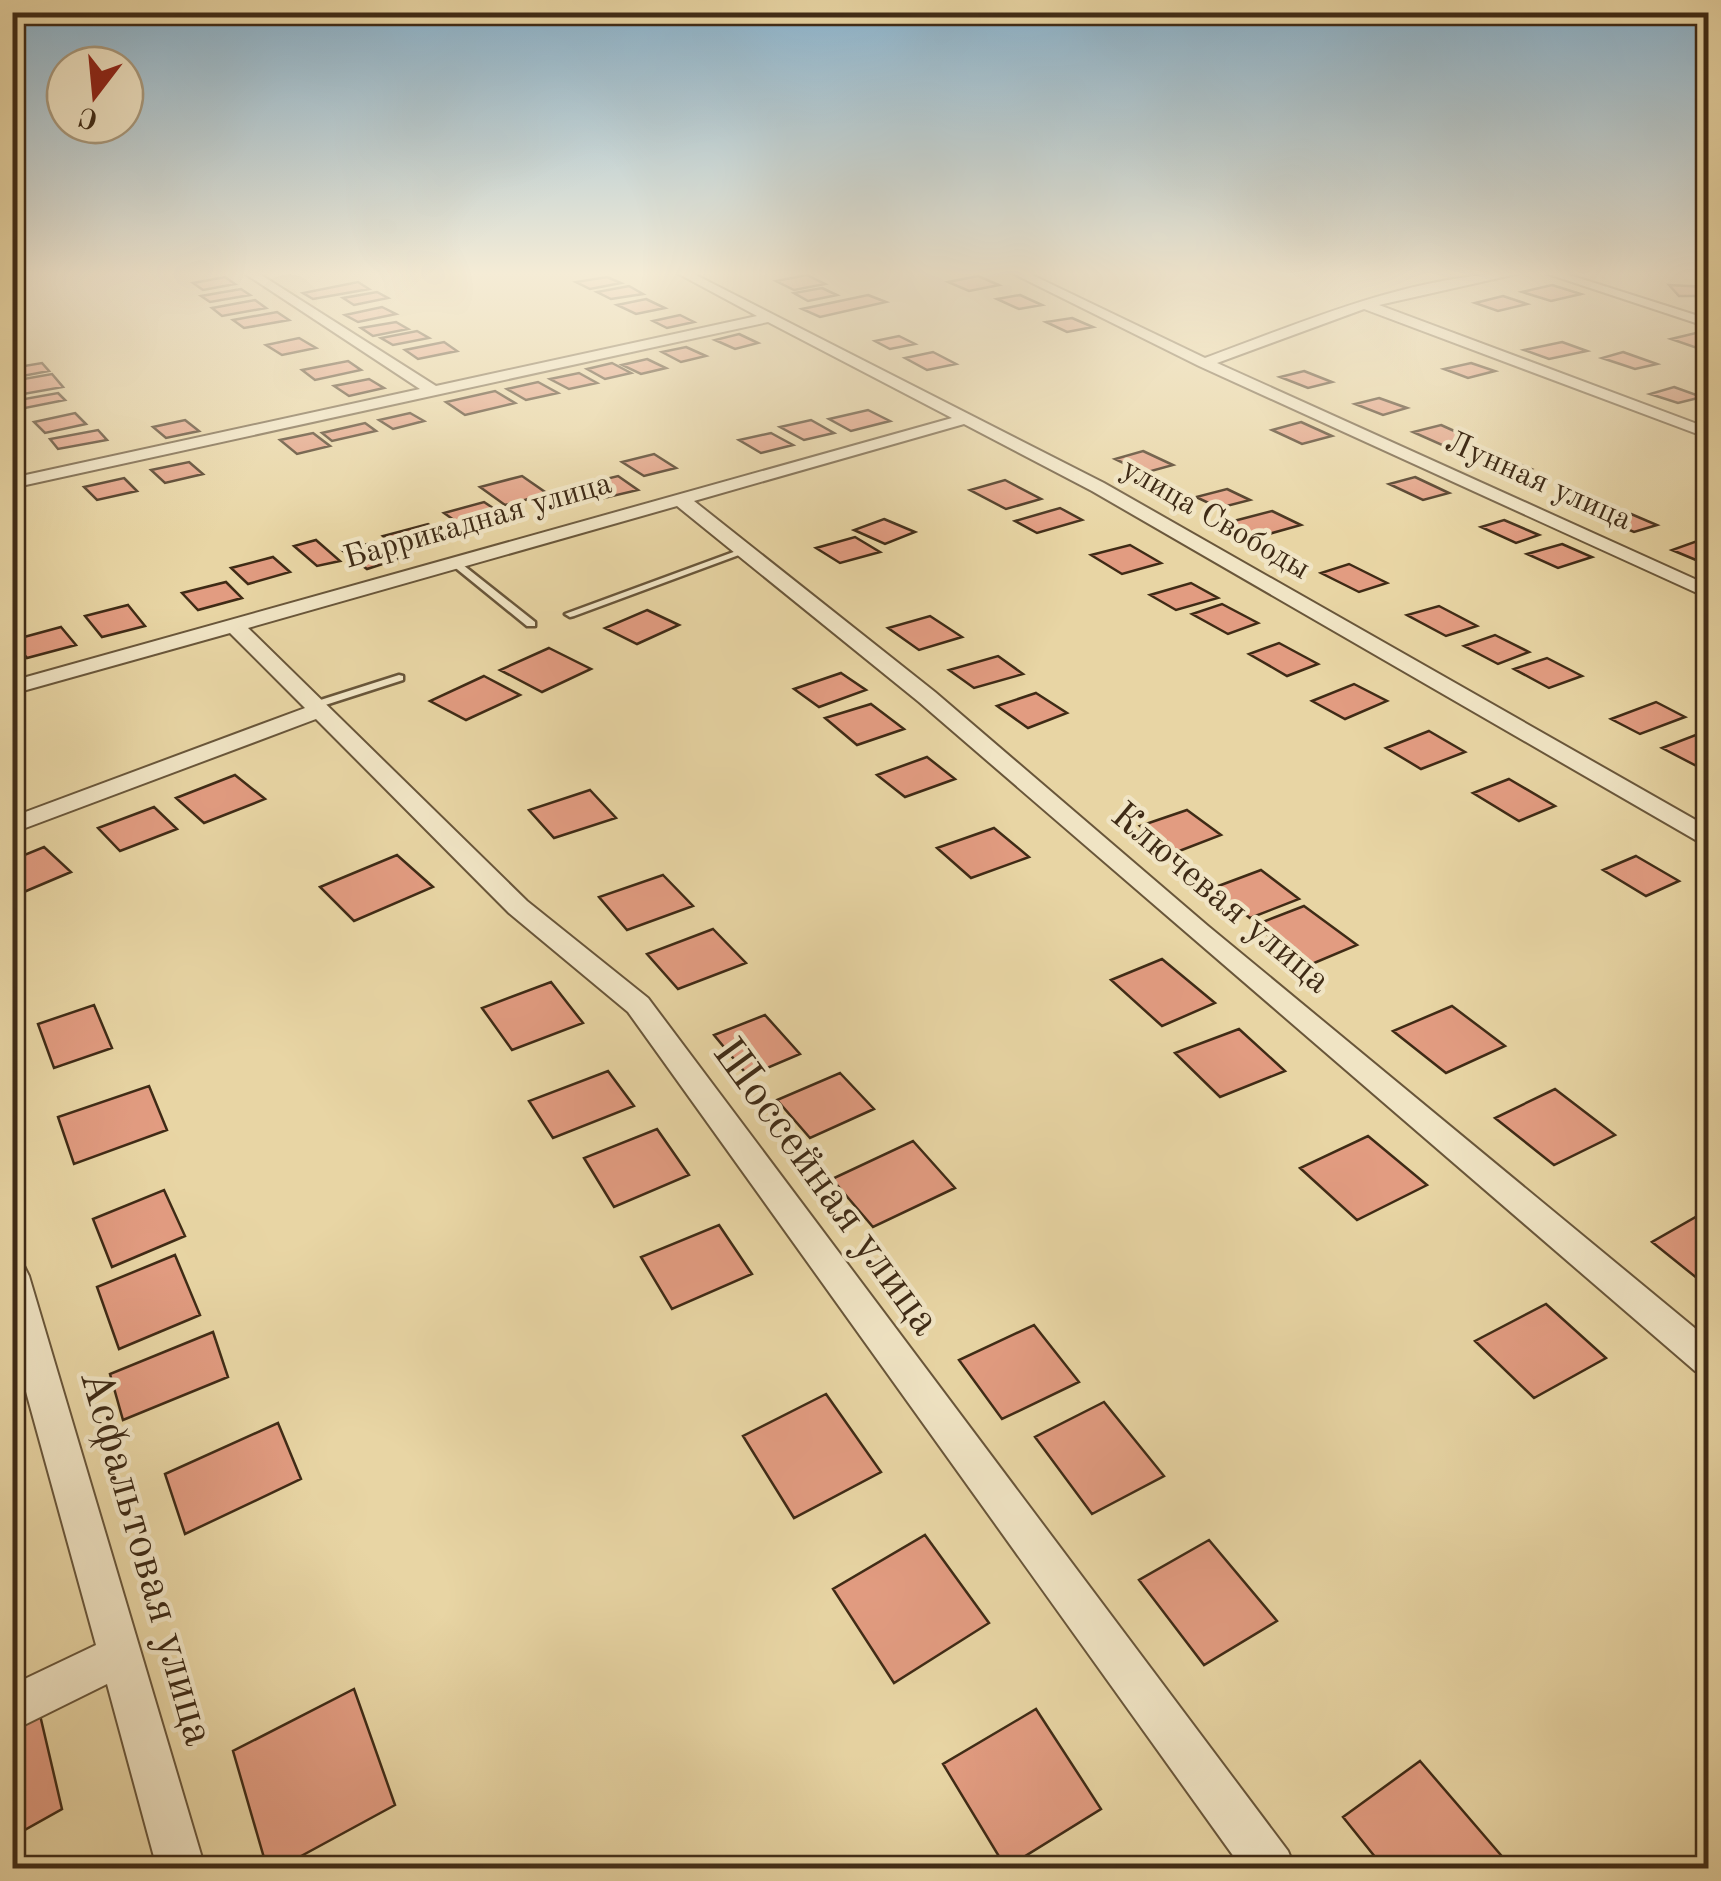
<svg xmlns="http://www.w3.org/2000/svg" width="1721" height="1881" font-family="'Old Standard TT',serif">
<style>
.building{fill:#e29c81;stroke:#3f2b16;stroke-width:2.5}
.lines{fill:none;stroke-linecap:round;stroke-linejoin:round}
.service-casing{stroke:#69563a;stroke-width:5}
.minor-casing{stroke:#69563a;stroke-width:4}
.service{fill:#f0e4c4;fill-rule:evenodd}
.minor{fill:#f0e4c4;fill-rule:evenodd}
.labels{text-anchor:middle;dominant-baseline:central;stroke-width:9;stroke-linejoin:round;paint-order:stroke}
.far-street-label{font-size:32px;fill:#3f2b16;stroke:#f0e4c4}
.street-label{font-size:38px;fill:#3f2b16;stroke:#f0e4c4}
.near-street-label{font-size:45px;fill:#3f2b16;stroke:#f0e4c4}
</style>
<rect width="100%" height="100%" fill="#e8d5a4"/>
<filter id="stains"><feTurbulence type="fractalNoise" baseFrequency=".002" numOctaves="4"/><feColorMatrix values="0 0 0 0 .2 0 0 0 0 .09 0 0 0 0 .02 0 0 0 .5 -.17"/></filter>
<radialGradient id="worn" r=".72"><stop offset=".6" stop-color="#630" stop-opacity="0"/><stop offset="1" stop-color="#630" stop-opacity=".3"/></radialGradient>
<path class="building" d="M 807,275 L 825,284 L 794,290 L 776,281 Z
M 978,276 L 999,285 L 969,291 L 948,282 Z
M 225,277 L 235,284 L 203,290 L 193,283 Z
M 607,277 L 621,283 L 590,289 L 576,282 Z
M 358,282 L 369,289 L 313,299 L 303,293 Z
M 1552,285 L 1581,294 L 1551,301 L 1522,292 Z
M 1669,285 L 1708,287 L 1708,296 L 1679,296 Z
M 629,286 L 643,294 L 611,299 L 597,292 Z
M 822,288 L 837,295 L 808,301 L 794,293 Z
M 241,289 L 250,295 L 210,302 L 201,296 Z
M 377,292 L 388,298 L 354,305 L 343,298 Z
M 868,295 L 886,302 L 820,317 L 802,309 Z
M 1020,295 L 1042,305 L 1019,309 L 997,299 Z
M 1503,296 L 1527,304 L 1498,311 L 1475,303 Z
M 646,299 L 665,308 L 636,314 L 617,305 Z
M 255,300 L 266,308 L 222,316 L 212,308 Z
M 382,307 L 396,314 L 358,322 L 345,315 Z
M 277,312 L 289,320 L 244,328 L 233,320 Z
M 680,315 L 694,322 L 667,328 L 653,321 Z
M 1072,318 L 1093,327 L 1067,332 L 1046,322 Z
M 396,322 L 408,329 L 373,336 L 361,328 Z
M 417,331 L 429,338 L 393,345 L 381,338 Z
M 1700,332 L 1708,335 L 1708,347 L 1700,349 L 1671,339 Z
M 739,334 L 758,343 L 735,349 L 715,340 Z
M 899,336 L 915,344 L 890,349 L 875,341 Z
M 299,338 L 316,348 L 282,355 L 266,345 Z
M 444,342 L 457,351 L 418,359 L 405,350 Z
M 1562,342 L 1587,351 L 1549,359 L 1524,350 Z
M 686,347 L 706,356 L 681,362 L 662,352 Z
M 933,352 L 956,364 L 927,370 L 905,358 Z
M 1623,352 L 1657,364 L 1635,369 L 1602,358 Z
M 647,359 L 666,368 L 641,374 L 622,365 Z
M 348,361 L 361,370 L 315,380 L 302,370 Z
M 42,363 L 49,371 L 12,378 L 12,368 Z
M 612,363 L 631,373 L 605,379 L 587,369 Z
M 1471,363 L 1495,371 L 1468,378 L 1444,369 Z
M 1304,371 L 1332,382 L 1308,388 L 1280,377 Z
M 579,373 L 597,383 L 569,389 L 550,379 Z
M 52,374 L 63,387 L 12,396 L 12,381 Z
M 369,379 L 384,388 L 349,396 L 334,386 Z
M 538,382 L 558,393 L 526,400 L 507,389 Z
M 1674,387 L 1702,397 L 1678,403 L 1650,394 Z
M 495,391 L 515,403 L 465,415 L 446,402 Z
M 58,393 L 65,400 L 20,409 L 13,401 Z
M 1379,398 L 1407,408 L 1383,415 L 1355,404 Z
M 868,410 L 890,421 L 851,431 L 829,419 Z
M 75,413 L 86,424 L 45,433 L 34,422 Z
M 410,413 L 424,421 L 393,429 L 379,420 Z
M 185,420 L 199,431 L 166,438 L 153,427 Z
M 811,420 L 834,433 L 804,440 L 780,427 Z
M 1301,422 L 1332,436 L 1302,444 L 1272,430 Z
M 365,423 L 376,431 L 332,441 L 322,433 Z
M 1441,425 L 1470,438 L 1442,445 L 1413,432 Z
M 98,430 L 107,440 L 58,449 L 50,439 Z
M 313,433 L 330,446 L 297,454 L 280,440 Z
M 771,433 L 793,445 L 761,453 L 739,440 Z
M 1143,451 L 1173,465 L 1144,473 L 1115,459 Z
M 654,454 L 676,468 L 644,476 L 622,462 Z
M 1494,454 L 1531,469 L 1510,476 L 1473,460 Z
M 189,462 L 203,474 L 165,483 L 151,470 Z
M 522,476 L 548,494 L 505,505 L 480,487 Z
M 618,476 L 638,490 L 600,499 L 581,485 Z
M 1415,477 L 1449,493 L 1423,500 L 1389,484 Z
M 124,478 L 137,491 L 97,500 L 84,487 Z
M 1005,480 L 1041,499 L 1006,509 L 970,490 Z
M 1227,489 L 1250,500 L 1219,508 L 1196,497 Z
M 484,502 L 508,518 L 468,530 L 444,513 Z
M 1060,508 L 1082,520 L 1037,533 L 1015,521 Z
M 1272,511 L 1301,525 L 1258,537 L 1230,522 Z
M 1631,514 L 1657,525 L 1634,532 L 1608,521 Z
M 884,519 L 915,532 L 885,544 L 854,530 Z
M 1504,520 L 1539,535 L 1516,543 L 1481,527 Z
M 428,524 L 447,538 L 401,551 L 383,536 Z
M 855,537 L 880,552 L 840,563 L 816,548 Z
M 316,540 L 340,561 L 317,566 L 294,546 Z
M 1700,540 L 1708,544 L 1708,565 L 1672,550 Z
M 374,542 L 398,559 L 367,569 L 343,551 Z
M 1562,544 L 1592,557 L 1558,568 L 1527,554 Z
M 1130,545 L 1161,563 L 1122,574 L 1091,555 Z
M 273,557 L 290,572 L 248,584 L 231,568 Z
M 1349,564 L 1387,583 L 1359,592 L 1321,573 Z
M 226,582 L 242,598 L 198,610 L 182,593 Z
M 1191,583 L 1218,598 L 1176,610 L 1150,595 Z
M 1222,604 L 1258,623 L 1228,634 L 1192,614 Z
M 128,605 L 145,626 L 102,637 L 85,616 Z
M 1439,606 L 1477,626 L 1446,636 L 1407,615 Z
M 647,610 L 679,625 L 637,644 L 605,628 Z
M 930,616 L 962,637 L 919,650 L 888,628 Z
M 61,627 L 76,645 L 27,658 L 13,640 Z
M 1495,635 L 1529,652 L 1498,664 L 1464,646 Z
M 1279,643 L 1318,664 L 1287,676 L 1249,654 Z
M 549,648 L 591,669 L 542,692 L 500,670 Z
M 998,656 L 1023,674 L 974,688 L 949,670 Z
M 1547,658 L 1582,676 L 1549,688 L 1514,669 Z
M 841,673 L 866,690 L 819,707 L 794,689 Z
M 484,676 L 520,695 L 466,720 L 430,701 Z
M 1354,684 L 1387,701 L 1345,719 L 1312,701 Z
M 1036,693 L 1067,713 L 1028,728 L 997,706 Z
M 1656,702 L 1685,717 L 1640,734 L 1611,719 Z
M 871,704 L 904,729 L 857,745 L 825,718 Z
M 1429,731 L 1465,752 L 1421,769 L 1386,748 Z
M 1706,731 L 1708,772 L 1662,748 Z
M 927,757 L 955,779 L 905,797 L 877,775 Z
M 235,775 L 265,799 L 204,823 L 176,798 Z
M 1509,779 L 1555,806 L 1519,821 L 1473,793 Z
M 590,790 L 616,818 L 554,838 L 529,810 Z
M 154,807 L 177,829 L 120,851 L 98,828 Z
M 1187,810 L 1221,835 L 1174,853 L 1140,826 Z
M 994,828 L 1029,857 L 971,878 L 937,848 Z
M 44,847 L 71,872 L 12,897 L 12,860 Z
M 397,855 L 433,887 L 354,921 L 320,887 Z
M 1636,856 L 1679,881 L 1646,896 L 1603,870 Z
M 1261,870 L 1299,899 L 1250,918 L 1213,888 Z
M 663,875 L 693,906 L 627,930 L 599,897 Z
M 1304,906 L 1357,945 L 1307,966 L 1255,925 Z
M 713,929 L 746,963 L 678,989 L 647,954 Z
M 1162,959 L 1215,1003 L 1162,1026 L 1111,980 Z
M 551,982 L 583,1023 L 512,1050 L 482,1008 Z
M 94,1005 L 112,1048 L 54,1068 L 38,1024 Z
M 1452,1006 L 1505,1046 L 1446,1073 L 1393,1031 Z
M 765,1015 L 800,1054 L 748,1076 L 714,1035 Z
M 1239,1029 L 1285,1071 L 1220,1097 L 1175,1053 Z
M 608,1071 L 634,1106 L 553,1138 L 529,1101 Z
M 840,1073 L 874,1109 L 810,1138 L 777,1100 Z
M 149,1086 L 167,1130 L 74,1164 L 58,1117 Z
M 1555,1089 L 1615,1135 L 1554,1165 L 1495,1118 Z
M 657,1129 L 689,1175 L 614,1207 L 584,1158 Z
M 1368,1136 L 1427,1185 L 1357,1220 L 1300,1168 Z
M 913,1141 L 955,1188 L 873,1227 L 832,1179 Z
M 164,1190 L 185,1236 L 112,1267 L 93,1219 Z
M 1708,1210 L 1708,1287 L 1652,1242 Z
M 719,1225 L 752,1274 L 672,1309 L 641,1257 Z
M 175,1255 L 200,1315 L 119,1349 L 97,1287 Z
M 1546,1304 L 1606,1358 L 1534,1398 L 1475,1341 Z
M 1034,1325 L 1079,1382 L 1002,1419 L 959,1360 Z
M 213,1332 L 228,1377 L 123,1420 L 110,1374 Z
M 826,1394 L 881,1472 L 794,1518 L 743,1436 Z
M 1104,1402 L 1164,1476 L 1092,1514 L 1035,1437 Z
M 278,1423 L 301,1479 L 185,1534 L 165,1474 Z
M 925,1535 L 989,1623 L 894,1683 L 833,1589 Z
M 1209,1540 L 1277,1621 L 1204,1665 L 1139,1580 Z
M 354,1689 L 395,1805 L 279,1868 L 267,1868 L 233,1751 Z
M 1036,1709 L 1101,1809 L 1006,1868 L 943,1764 Z
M 40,1715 L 62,1809 L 12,1837 L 12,1729 Z
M 1420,1761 L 1506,1861 L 1497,1868 L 1384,1868 L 1343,1817 Z"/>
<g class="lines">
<g class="service-casing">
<path id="service" d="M 739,550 L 747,552 L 574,616 L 570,617 L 565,614 Z
M 452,561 L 458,561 L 535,622 L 535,626 L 527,626 L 452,565 Z
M 399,675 L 403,676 L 403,680 L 316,708 L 308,708 L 306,706 L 308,704 Z"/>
</g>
<g class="minor-casing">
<path id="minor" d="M 244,273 L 258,273 L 436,386 L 757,316 L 677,273 L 692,273 L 1104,483 L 1708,827 L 1708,844 L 1699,842 L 1092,491 L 964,424 L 694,501 L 935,692 L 1208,926 L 1708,1339 L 1708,1375 L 1695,1371 L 919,702 L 677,506 L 248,628 L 527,901 L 648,998 L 1288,1851 L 1295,1868 L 1242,1868 L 628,1012 L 509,913 L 316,719 L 12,833 L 12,817 L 305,708 L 230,633 L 12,694 L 12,681 L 952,418 L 768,322 L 12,488 L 12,478 L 420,389 Z
M 1012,273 L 1028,273 L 1205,358 C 1303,322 1415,273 1521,273 L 1379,305 L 1708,428 L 1708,438 L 1364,309 L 1217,363 L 1708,585 L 1708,598 L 1199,366 Z
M 1545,273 L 1563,273 L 1708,319 L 1708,327 Z
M 12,1263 L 24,1266 L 29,1276 L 205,1868 L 157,1868 L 107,1684 L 12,1731 L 12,1685 L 96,1645 L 12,1341 Z"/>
</g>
<use href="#service" class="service"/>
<use href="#minor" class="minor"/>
</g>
<linearGradient id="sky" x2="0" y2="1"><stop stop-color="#89b5d2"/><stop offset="0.51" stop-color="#f5ecd6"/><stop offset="1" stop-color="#f5ecd6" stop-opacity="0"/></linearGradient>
<rect width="1721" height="536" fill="url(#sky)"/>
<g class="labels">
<g class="far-street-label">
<text transform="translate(1538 482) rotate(24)">Лунная улица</text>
<text transform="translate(1215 520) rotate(30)">улица Свободы</text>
<text transform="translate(478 522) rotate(-16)">Баррикадная улица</text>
</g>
<g class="street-label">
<text transform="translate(1220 899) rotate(40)">Ключевая улица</text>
</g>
<g class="near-street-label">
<text transform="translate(825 1188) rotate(54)">Шоссейная улица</text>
<text transform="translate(145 1558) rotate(74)">Асфальтовая улица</text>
</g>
</g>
<rect width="1721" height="1881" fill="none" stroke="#e8d5a4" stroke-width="50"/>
<rect x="15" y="15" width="1691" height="1851" fill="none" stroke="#3f2b16" stroke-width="5"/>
<rect x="25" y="25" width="1671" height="1831" fill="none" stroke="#3f2b16" stroke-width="2.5"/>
<g transform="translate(95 95) rotate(196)"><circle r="48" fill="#f0e4c4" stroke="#a99a7e" stroke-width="2.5"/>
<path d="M0-8L18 38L0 25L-18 38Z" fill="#8f2418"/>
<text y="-15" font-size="28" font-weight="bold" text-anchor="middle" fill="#3f2b16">С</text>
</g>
<rect width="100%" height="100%" filter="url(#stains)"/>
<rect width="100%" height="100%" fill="url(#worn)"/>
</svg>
